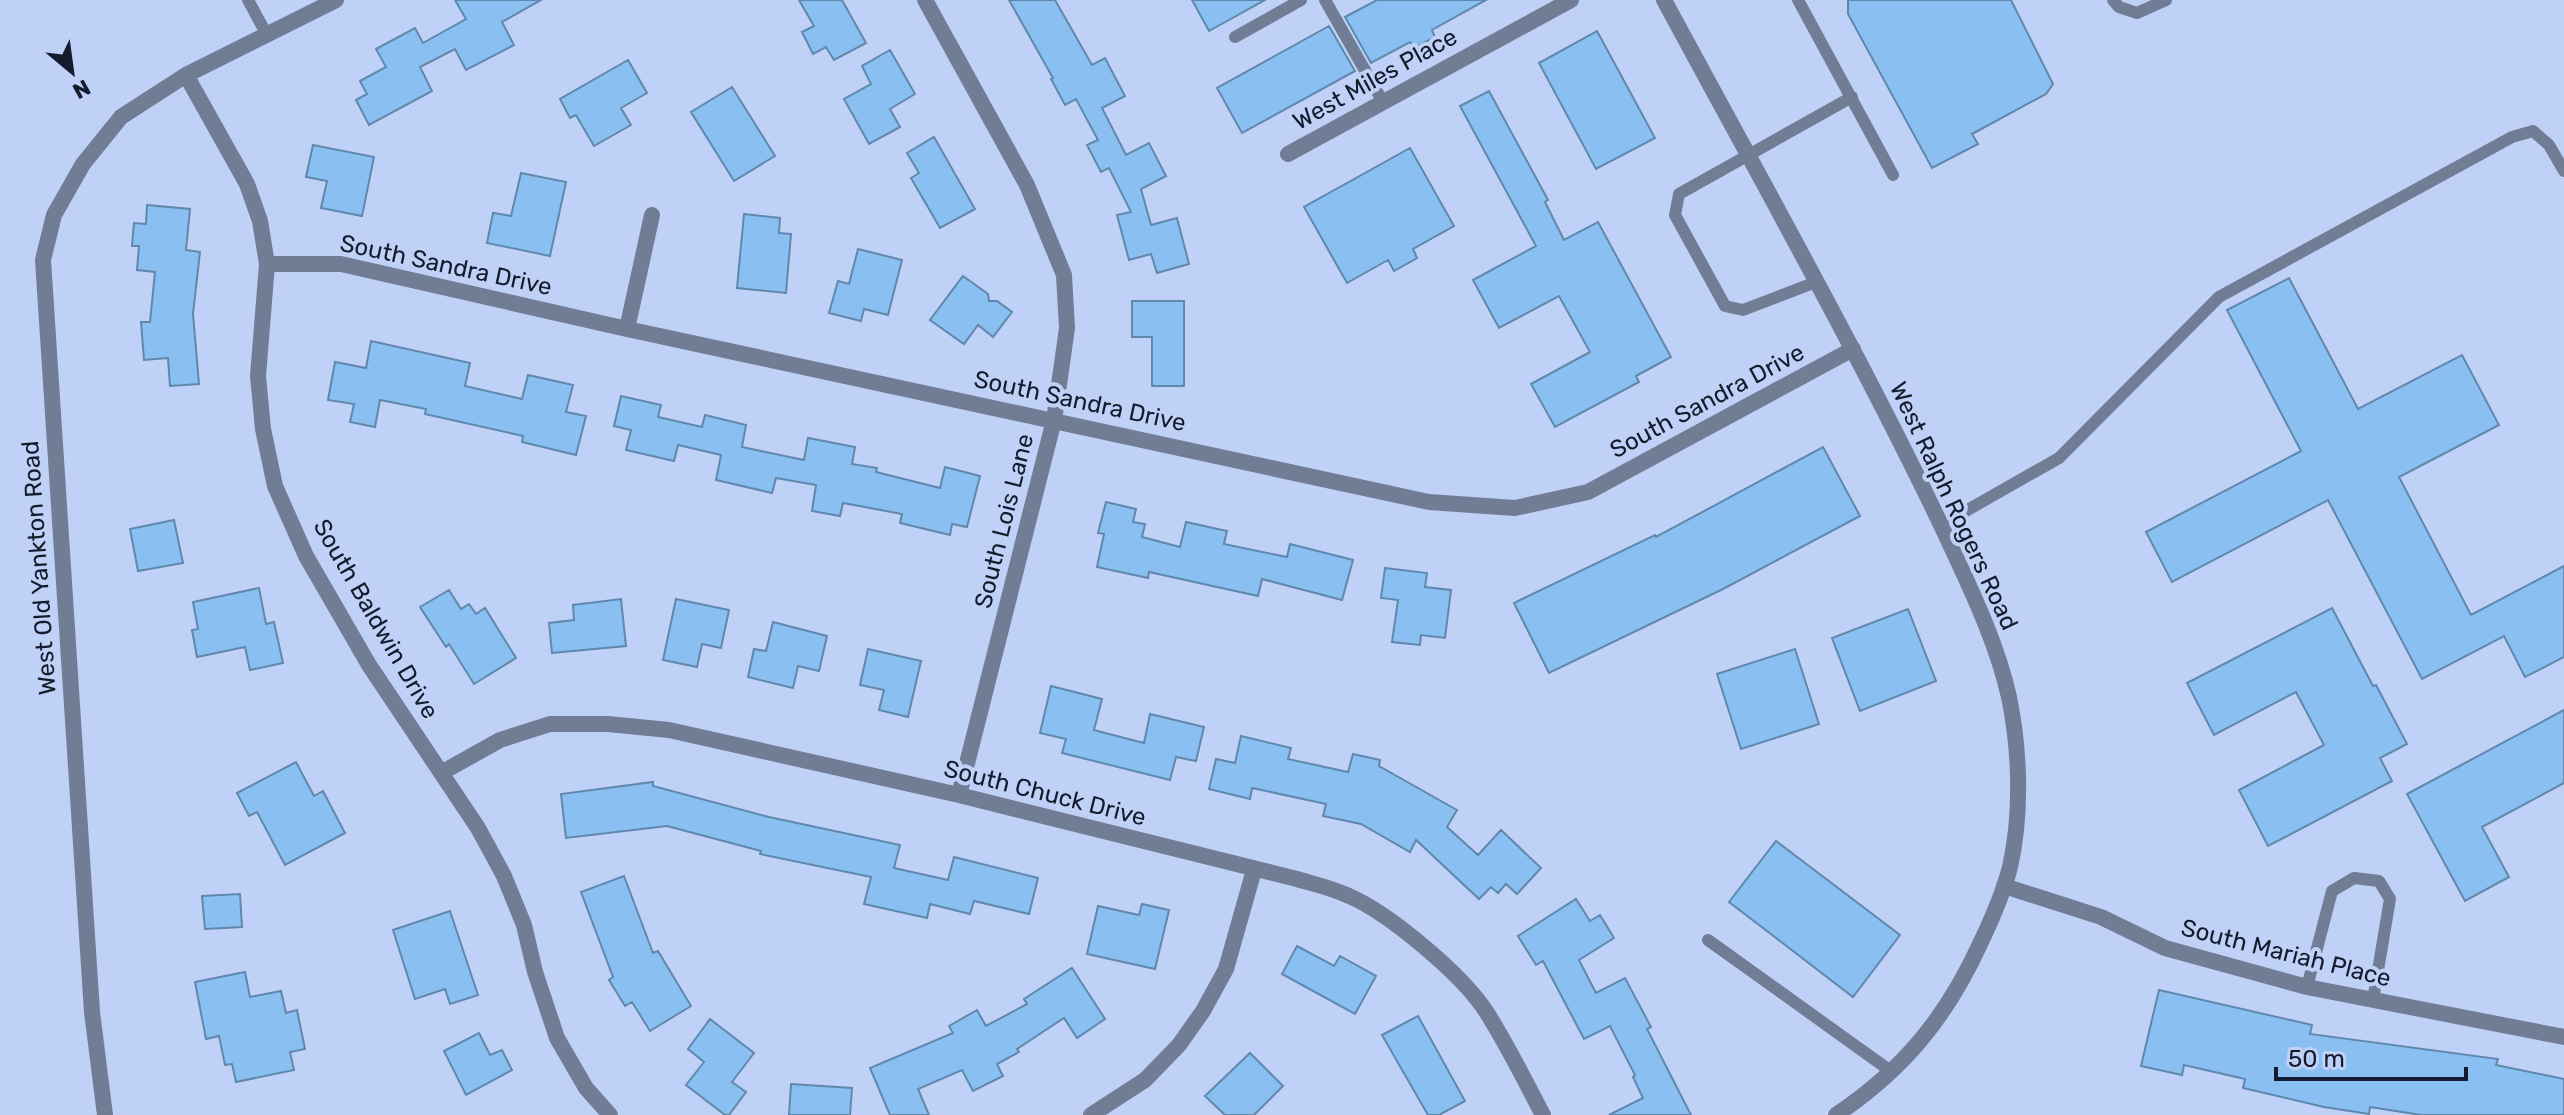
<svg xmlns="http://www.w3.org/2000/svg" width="2564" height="1115" font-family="Rubik,sans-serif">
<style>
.building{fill:#89c0f1;stroke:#6088ac;stroke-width:2}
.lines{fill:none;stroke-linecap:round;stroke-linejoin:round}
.service{stroke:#717c95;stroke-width:12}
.minor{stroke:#717c95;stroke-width:16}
.tertiary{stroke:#717c95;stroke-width:16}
.labels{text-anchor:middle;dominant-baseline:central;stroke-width:8;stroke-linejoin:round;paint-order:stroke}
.street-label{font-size:24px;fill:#141b2c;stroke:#c0d1f7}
</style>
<rect width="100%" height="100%" fill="#c0d1f7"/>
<path class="building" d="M 455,0 L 541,0 L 502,22 L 514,45 L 466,70 L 455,49 L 420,67 L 432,91 L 369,125 L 356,100 L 367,94 L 360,81 L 386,67 L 376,49 L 415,28 L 423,43 L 466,19 Z
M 799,0 L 842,0 L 866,43 L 834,60 L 826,47 L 813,54 L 802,32 L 814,26 Z
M 1009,0 L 1055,0 L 1092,65 L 1105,58 L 1125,96 L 1102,108 L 1126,155 L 1149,143 L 1166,176 L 1141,189 L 1151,225 L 1177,218 L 1189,264 L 1157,273 L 1151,254 L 1129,260 L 1117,215 L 1131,212 L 1109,168 L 1101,172 L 1087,145 L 1098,140 L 1076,99 L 1065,105 L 1051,79 L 1053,78 Z
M 1192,0 L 1265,0 L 1209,31 Z
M 1377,0 L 1486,0 L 1432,30 L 1435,37 L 1414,48 L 1410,42 L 1371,63 L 1345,17 Z
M 1848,0 L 2011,0 L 2053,84 L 2046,94 L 1972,134 L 1978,144 L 1932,168 L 1848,14 Z
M 1329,26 L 1355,71 L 1242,133 L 1217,88 Z
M 1597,31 L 1655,138 L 1596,169 L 1539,63 Z
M 890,50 L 915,94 L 890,109 L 900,127 L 869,144 L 844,99 L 871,84 L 862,66 Z
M 628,60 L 647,93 L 621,108 L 631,125 L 594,146 L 576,115 L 570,118 L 560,99 Z
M 732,87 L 775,156 L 734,181 L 691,112 Z
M 1489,91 L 1548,200 L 1545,202 L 1564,240 L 1598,222 L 1671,357 L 1636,376 L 1639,382 L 1555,427 L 1531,384 L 1590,352 L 1559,296 L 1499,328 L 1473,280 L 1536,246 L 1460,106 Z
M 934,137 L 975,209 L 940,228 L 911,178 L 919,173 L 907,153 Z
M 313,145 L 374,157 L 362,216 L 321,208 L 327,181 L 306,177 Z
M 1410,148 L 1454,226 L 1413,249 L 1417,258 L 1394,271 L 1388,260 L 1347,283 L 1304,207 Z
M 521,173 L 566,182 L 550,256 L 487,243 L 493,213 L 511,216 Z
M 147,205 L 190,209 L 186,250 L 200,252 L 193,314 L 199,384 L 170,386 L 168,358 L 144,360 L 141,322 L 150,322 L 155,272 L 137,270 L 139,246 L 132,246 L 134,223 L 146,224 Z
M 744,214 L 780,218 L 779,233 L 791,234 L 786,293 L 737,288 Z
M 858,249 L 902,260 L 888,315 L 864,309 L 861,321 L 829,313 L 838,281 L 849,284 Z
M 963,276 L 988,294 L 989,301 L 997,301 L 1012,312 L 993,337 L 978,325 L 964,344 L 930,320 Z
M 2289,278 L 2358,409 L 2462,355 L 2499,425 L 2399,477 L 2471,615 L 2564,566 L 2564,657 L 2525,677 L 2504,636 L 2422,679 L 2328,500 L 2172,582 L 2146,532 L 2301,451 L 2227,310 Z
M 1132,301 L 1184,301 L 1184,386 L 1152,386 L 1152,337 L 1132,337 Z
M 371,341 L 470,363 L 465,386 L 522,399 L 528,375 L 573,385 L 566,412 L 586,416 L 576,455 L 522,442 L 523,436 L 425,414 L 426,409 L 380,400 L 375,427 L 350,422 L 354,404 L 328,400 L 335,362 L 366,368 Z
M 621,396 L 661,405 L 658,417 L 702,427 L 705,415 L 746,425 L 742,447 L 804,460 L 808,438 L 855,447 L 852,464 L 877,468 L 876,472 L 940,488 L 945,467 L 980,476 L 967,527 L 952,524 L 950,535 L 900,523 L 902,514 L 843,503 L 840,516 L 812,511 L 816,485 L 776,478 L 772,493 L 716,480 L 721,455 L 678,445 L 674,461 L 626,450 L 631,430 L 614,426 Z
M 1823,447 L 1860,516 L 1723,589 L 1549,673 L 1514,603 L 1655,535 L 1656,537 Z
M 1106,502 L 1136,509 L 1133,522 L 1145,524 L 1142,537 L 1180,547 L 1186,522 L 1227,531 L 1224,544 L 1287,557 L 1290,544 L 1353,560 L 1342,600 L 1262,579 L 1258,596 L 1149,572 L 1148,578 L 1097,567 L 1104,534 L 1098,533 Z
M 174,520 L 183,563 L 138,571 L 130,529 Z
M 1385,568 L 1427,573 L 1425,587 L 1451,590 L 1445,638 L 1421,635 L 1420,645 L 1392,642 L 1398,600 L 1381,598 Z
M 259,588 L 266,624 L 274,622 L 283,663 L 250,670 L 245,647 L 197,657 L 192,630 L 198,629 L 193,602 Z
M 449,590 L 461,609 L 469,604 L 476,614 L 485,608 L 516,658 L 474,684 L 449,644 L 446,647 L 420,607 Z
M 621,599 L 626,646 L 552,653 L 549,623 L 574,620 L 573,605 Z
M 676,599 L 729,610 L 721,648 L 702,644 L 697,667 L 663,660 Z
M 2332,608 L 2373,686 L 2376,685 L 2407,744 L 2380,758 L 2392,781 L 2268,846 L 2239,790 L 2324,745 L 2296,692 L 2214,735 L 2187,683 Z
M 1908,609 L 1936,681 L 1860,711 L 1832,638 Z
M 773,622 L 827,636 L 819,671 L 798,666 L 793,688 L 748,677 L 754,649 L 766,651 Z
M 868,649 L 921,661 L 908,717 L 879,710 L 884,690 L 860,685 Z
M 1795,649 L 1819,724 L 1741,749 L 1717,674 Z
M 1051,686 L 1102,699 L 1094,730 L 1105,733 L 1144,743 L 1150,714 L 1204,727 L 1196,761 L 1176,757 L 1170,780 L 1062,753 L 1066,739 L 1040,733 Z
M 2564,710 L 2564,783 L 2482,827 L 2509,877 L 2465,901 L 2407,794 Z
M 1241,736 L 1291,748 L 1288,759 L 1348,772 L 1353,754 L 1380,760 L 1379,766 L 1457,810 L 1447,827 L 1478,855 L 1501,830 L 1541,868 L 1517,894 L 1506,884 L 1498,893 L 1491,887 L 1479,899 L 1416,840 L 1410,852 L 1361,824 L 1323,816 L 1326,804 L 1252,788 L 1250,799 L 1209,789 L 1216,759 L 1235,763 Z
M 296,762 L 314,796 L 323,791 L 345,833 L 285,865 L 257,812 L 249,816 L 237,793 Z
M 653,782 L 653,786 L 769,817 L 900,845 L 894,868 L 948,880 L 954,857 L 1038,878 L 1029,914 L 974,901 L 970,914 L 930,904 L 927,918 L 864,904 L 871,877 L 760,854 L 761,851 L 667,826 L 566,838 L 561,794 Z
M 1776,841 L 1900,935 L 1853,997 L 1729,902 Z
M 624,876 L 653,953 L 658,951 L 691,1006 L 650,1031 L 632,1002 L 625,1006 L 609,980 L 613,977 L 581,892 Z
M 240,894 L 242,927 L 205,929 L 202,896 Z
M 1576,899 L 1590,921 L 1600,915 L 1614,938 L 1579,960 L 1596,993 L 1625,978 L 1651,1027 L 1647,1029 L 1691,1115 L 1609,1115 L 1643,1098 L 1633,1077 L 1635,1075 L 1610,1026 L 1584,1039 L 1543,961 L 1536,965 L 1518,936 Z
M 1142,904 L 1169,910 L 1155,969 L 1087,954 L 1098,906 L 1139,915 Z
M 450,911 L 478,995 L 450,1004 L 445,989 L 415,999 L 393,930 Z
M 1297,946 L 1334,966 L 1340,956 L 1376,976 L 1355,1014 L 1282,974 Z
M 1072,968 L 1105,1019 L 1077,1038 L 1064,1018 L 1017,1049 L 1019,1052 L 997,1064 L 1003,1076 L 973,1091 L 962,1070 L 918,1089 L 929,1115 L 890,1115 L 870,1068 L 953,1033 L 949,1026 L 977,1010 L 986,1026 L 1027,1004 L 1024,999 Z
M 245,972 L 250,997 L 281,991 L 286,1013 L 297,1010 L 305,1049 L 290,1052 L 294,1070 L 236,1082 L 232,1064 L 225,1065 L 219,1036 L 206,1039 L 195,982 Z
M 2159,990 L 2312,1025 L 2310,1034 L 2498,1059 L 2496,1065 L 2564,1079 L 2564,1115 L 2421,1115 L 2370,1107 L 2369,1114 L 2324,1107 L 2243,1088 L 2245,1079 L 2184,1065 L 2182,1075 L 2141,1066 Z
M 1418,1016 L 1465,1101 L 1439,1115 L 1428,1115 L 1382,1035 Z
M 710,1019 L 754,1053 L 732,1082 L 746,1092 L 729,1115 L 725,1115 L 686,1085 L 704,1062 L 688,1049 Z
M 479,1033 L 490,1055 L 502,1050 L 512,1070 L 466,1095 L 444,1051 Z
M 1250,1053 L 1283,1086 L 1254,1115 L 1225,1115 L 1205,1096 Z
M 791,1084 L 852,1088 L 850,1115 L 789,1115 Z"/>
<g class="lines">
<path class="service" d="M 248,0 L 267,35
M 1325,0 L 1383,102
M 1798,0 L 1893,175
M 2113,0 L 2119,7 L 2137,13 L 2166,0
M 1235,37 L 1301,0
M 1816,282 L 1743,310 L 1725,306 L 1675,215 L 1679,194 L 1852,97
M 1941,525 L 2059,458 L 2219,297 L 2512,137 L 2533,131 L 2549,145 L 2564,171
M 1708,940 L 1892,1072
M 2307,987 L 2332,891 L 2354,878 L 2379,881 L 2390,899 L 2373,1000"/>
<path class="minor" d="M 925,0 L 1027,185 L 1064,275 L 1067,328 L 1054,420 L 959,795
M 186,75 L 247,184 L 260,221 L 267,264 L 258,376 L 263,429 L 275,486 L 306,556 L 369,665 L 478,828 L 504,876 L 524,925 L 535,972 L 557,1038 L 586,1088 L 610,1115
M 1288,154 L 1571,0
M 267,264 L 341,264 L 627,329 L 1429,502 L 1515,508 L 1588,492 L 1853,349
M 627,329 L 652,215
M 441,773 L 500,740 L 550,724 L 608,724 L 669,730 L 959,795 L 1297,879 C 1314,884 1332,888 1349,896 C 1389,913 1464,976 1487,1013 C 1508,1046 1525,1081 1543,1115
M 2004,886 L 2101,917 L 2165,948 L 2307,987 L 2564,1037
M 105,1115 L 92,1012 L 43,260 L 54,215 L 83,164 L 121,117 L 186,75 L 336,0
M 1091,1115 L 1145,1080 L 1179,1045 L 1203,1011 L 1226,969 L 1254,870"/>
<path class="tertiary" d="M 1664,0 C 1732,126 1802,252 1868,379 C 1898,437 1928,496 1955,555 C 1976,600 1998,648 2009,697 C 2020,751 2022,814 2010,867 C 2003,894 1992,919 1980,944 C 1946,1018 1903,1070 1836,1115"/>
</g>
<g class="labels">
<g class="street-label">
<text transform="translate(1375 79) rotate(-29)">West Miles Place</text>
<text transform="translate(446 265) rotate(12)">South Sandra Drive</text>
<text transform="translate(1080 401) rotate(12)">South Sandra Drive</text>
<text transform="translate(1707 401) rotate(-28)">South Sandra Drive</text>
<text transform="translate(1954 506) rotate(65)">West Ralph Rogers Road</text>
<text transform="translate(1004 521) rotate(-76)">South Lois Lane</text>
<text transform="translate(39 568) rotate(-94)">West Old Yankton Road</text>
<text transform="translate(376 619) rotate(60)">South Baldwin Drive</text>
<text transform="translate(1045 793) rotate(14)">South Chuck Drive</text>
<text transform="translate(2286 953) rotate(14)">South Mariah Place</text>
</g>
</g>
<g transform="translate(72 72) rotate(151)" stroke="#c0d1f7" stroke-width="6" paint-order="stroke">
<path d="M0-6L14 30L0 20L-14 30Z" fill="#141b2c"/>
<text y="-12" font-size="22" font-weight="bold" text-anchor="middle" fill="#141b2c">N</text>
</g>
<path d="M2276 1067v12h190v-12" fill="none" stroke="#141b2c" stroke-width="4"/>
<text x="2288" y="1067" font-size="24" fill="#141b2c" stroke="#c0d1f7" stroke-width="6" paint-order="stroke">50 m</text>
</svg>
